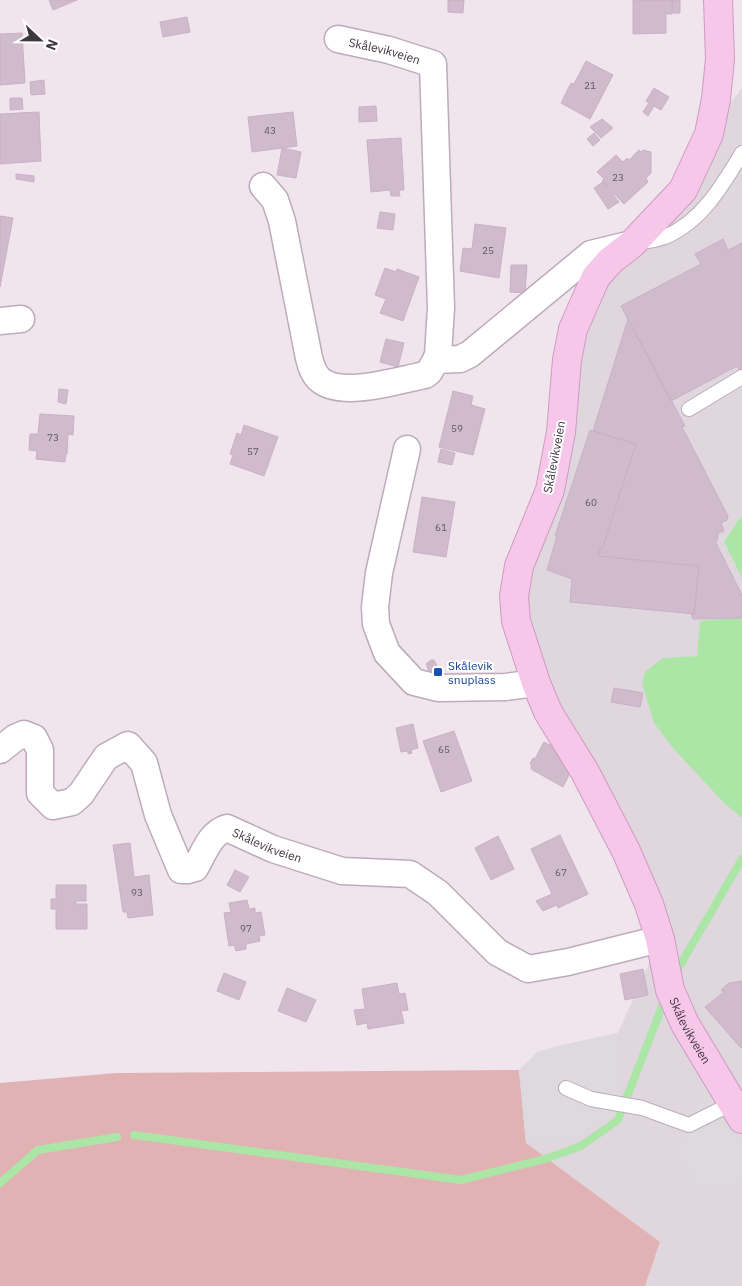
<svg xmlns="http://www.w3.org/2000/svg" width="742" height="1286" font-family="'IBM Plex Sans',sans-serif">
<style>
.industrial{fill:#dfd6de}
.green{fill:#e0b2b3}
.parking{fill:#ded9dd}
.water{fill:#ace6a7}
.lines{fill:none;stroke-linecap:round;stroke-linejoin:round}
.stream{stroke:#ace6a7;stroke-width:8}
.building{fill:#d0bbcd;stroke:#cab0c6}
.lane-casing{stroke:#bdabba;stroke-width:16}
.street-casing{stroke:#bdabba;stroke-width:29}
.secondary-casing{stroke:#cd9bc1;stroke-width:30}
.lane{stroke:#fff;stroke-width:14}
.street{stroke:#fff;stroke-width:26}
.secondary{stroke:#f7c7ea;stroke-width:28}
.transit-dot{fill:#1a4fb4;stroke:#fff;stroke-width:2}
.labels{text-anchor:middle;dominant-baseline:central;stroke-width:4;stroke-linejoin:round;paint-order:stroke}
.number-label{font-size:10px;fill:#655663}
.street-label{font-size:12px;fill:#413540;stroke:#fff}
.transit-label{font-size:12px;fill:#164399;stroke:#fff;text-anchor:start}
</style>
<rect width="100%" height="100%" fill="#f0e5ed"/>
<path class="industrial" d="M 742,88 L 742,517 L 739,519 L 724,542 L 742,578 L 742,617 L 697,656 L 663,658 L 724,803 L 742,818 L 742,1286 L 645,1286 L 660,1242 L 526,1143 L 519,1070 L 538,1052 L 558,1046 L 618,1033 L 660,939 L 516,621 L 573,329 L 635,244 L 710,129 Z"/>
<path class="green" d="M 519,1070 L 526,1143 L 660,1242 L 645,1286 L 0,1286 L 0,1083 L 116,1073 Z"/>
<path class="parking" d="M 618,1033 L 621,1118 L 597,1120 L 585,1133 L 575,1142 L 526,1143 L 519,1070 L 538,1052 L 558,1046 Z
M 714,1091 L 742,1140 L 742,1181 L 729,1190 L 719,1184 L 702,1194 L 675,1149 L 688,1139 L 673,1120 Z"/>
<path class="water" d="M 742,517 L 742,578 L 724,542 L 739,519 Z
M 742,617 L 742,818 L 724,803 L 673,748 L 654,723 L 642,683 L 645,672 L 663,658 L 697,656 L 700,621 Z"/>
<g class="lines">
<path class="stream" d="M 675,974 L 742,859
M 134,1135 L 461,1180 L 545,1159 L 581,1146 L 618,1120 L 665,999
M 0,1183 L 38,1150 L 117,1137"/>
</g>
<path class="building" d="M 49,0 L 77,0 L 53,10 Z
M 448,0 L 464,0 L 463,13 L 448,12 Z
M 633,0 L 672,0 L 672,14 L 666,14 L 666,33 L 633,34 Z
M 672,0 L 680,0 L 680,13 L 673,13 Z
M 187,17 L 190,32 L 163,37 L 160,22 Z
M 22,33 L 25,83 L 0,85 L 0,34 Z
M 586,61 L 613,75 L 590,119 L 561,103 L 571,83 L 574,84 Z
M 44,80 L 45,94 L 31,95 L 30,82 Z
M 654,88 L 669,97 L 661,110 L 654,106 L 648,116 L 643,112 L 649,103 L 646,101 Z
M 10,98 L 22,98 L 23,109 L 10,110 Z
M 376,106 L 377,121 L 359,122 L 359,107 Z
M 39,112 L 41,161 L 0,164 L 0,114 Z
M 293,112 L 297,146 L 252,152 L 248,117 Z
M 602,119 L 613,128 L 601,138 L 590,127 Z
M 594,133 L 600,140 L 593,146 L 587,139 Z
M 401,138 L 404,190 L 399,190 L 400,196 L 391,196 L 390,190 L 371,192 L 367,140 Z
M 282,148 L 301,152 L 296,178 L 277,175 Z
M 639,150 L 641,152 L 643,150 L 651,152 L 651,173 L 646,178 L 648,182 L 624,204 L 602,181 L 604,179 L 597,172 L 616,155 L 623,162 L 627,158 L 629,160 Z
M 16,174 L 34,176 L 34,182 L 16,179 Z
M 603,182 L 619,202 L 608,209 L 594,188 Z
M 380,212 L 395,214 L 393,230 L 377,228 Z
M 0,216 L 13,218 L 0,287 Z
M 475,224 L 506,228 L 499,278 L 460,271 L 463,248 L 472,249 Z
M 723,239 L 728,250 L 742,243 L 742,372 L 741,373 L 737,366 L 671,401 L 621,306 L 701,264 L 695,254 Z
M 511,265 L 527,265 L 525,293 L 510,292 Z
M 385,268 L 396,272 L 397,269 L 419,277 L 403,321 L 380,313 L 386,299 L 375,295 Z
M 628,319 L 685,426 L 682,427 L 728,516 L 727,520 L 721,523 L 724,531 L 718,533 L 717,541 L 715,541 L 742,595 L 742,618 L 693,619 L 691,614 L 694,614 L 699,566 L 598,556 L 600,549 L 602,549 L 636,444 L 593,431 Z
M 386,339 L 404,343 L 398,367 L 380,362 Z
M 59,389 L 68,390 L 66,404 L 58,402 Z
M 453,391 L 473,396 L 471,405 L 485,409 L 473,455 L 439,447 Z
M 40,414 L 74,416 L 73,435 L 68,434 L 67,454 L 66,454 L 65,462 L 36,459 L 37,451 L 29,450 L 30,434 L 38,434 Z
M 244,425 L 278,437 L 264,476 L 230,464 L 233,455 L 230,454 L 237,433 L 241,435 Z
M 590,430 L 636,444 L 602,549 L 600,549 L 598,556 L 699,566 L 694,614 L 570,602 L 572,579 L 547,570 L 557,536 L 555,536 Z
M 441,449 L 455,453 L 452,465 L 438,462 Z
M 422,497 L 455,502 L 446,557 L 413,552 Z
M 431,660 L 434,660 L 439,670 L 430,674 L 426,664 Z
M 614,688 L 643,693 L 640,707 L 611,702 Z
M 413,724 L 418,748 L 411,750 L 412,753 L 408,754 L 408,751 L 401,752 L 396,728 Z
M 454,731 L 472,781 L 441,792 L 423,741 Z
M 544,742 L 569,755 L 574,765 L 563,787 L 531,769 L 532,765 L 530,764 L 533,758 L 535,759 Z
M 560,835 L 588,894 L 558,908 L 557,905 L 543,911 L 536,901 L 552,894 L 531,849 Z
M 498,836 L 514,869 L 491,880 L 475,848 Z
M 130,843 L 134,877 L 149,875 L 153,915 L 128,918 L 127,912 L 123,912 L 113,845 Z
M 235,870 L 249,877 L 240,892 L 227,885 Z
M 56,885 L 86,885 L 86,901 L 76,901 L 76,904 L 87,904 L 87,929 L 56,929 L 56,909 L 51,909 L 51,899 L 56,899 Z
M 247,900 L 249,909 L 255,908 L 255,913 L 261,912 L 265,935 L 259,936 L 260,941 L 246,944 L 246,949 L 236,951 L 234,945 L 229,946 L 224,913 L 231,912 L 229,903 Z
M 643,969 L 648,995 L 625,1000 L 620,974 Z
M 224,973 L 246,982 L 239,1000 L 217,991 Z
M 742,981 L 742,1047 L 741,1048 L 705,1007 L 724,992 L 721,990 L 729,983 Z
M 397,983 L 399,994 L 405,993 L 408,1010 L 401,1011 L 404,1023 L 368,1029 L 367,1023 L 357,1025 L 354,1010 L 365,1009 L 362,989 Z
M 287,988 L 316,1000 L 306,1022 L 278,1011 Z"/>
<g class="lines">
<g class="lane-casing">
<path id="lane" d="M 638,243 C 647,241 657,240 665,237 C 702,221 722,186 742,153
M 689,409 L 742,377
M 566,1088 L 591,1099 L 642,1108 L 689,1125 L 733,1103"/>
</g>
<g class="street-casing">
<g id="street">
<path id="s1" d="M 338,39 L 389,50 L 433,64 L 441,308 L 438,355 L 436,360"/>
<path d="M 263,186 L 275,200 L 282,221 L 309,358 C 311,366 313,373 319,379 C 341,399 398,380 425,375 L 429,372 L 436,360 L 460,359 L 470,354 L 591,254 L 632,244"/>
<path d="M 0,321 L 21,319"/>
<path d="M 407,449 L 379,573 L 375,607 L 376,624 L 387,653 L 414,682 L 438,688 L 506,687 L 536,683"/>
<path id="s2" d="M 0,750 L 15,738 L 24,734 L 34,738 L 40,750 L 40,793 L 53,806 L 72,802 L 81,794 L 106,757 L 128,745 L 144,763 L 158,815 L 181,870 L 188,870 L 195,868 C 204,853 210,833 227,828 L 273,849 L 342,871 L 410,874 L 438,893 L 497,952 L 528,969 L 568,962 L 660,939"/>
</g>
</g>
<g class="secondary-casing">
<g id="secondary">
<path id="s3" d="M 718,0 L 720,59 L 716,99 L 709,134 L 683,190 L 632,244 L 610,261 L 596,277 L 573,329 L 567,360 L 561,432 L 550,490 L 519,566 L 514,596 L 516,621 L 536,683 L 548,712 L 585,772 L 626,851 L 649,904 L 660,939 L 670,990 L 685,1024 L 742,1119"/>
</g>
</g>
<use href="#lane" class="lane"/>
<use href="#street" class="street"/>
<use href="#secondary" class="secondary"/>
</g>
<rect class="transit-dot" x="433" y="667" width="10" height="10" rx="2.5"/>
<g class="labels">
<g class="number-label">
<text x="590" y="85">21</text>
<text x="270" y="130">43</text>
<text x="618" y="177">23</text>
<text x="488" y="250">25</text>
<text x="457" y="428">59</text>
<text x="53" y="437">73</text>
<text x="253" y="451">57</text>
<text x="591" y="502">60</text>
<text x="441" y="527">61</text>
<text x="444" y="749">65</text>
<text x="561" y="872">67</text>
<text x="137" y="892">93</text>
<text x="246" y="928">97</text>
</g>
<g class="street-label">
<text stroke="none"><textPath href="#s1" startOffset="48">Skålevikveien</textPath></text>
<text transform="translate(554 457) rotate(-79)">Skålevikveien</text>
<text stroke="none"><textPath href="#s2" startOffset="464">Skålevikveien</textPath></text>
<text stroke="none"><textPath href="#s3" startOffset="1125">Skålevikveien</textPath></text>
</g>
<g class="transit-label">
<text x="448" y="665">Skålevik<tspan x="448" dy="14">snuplass</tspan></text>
</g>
</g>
<g transform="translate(40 40) rotate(112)" stroke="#ffffff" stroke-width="4" paint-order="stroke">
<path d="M0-4L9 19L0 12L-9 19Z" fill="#413540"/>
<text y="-8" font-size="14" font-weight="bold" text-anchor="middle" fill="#413540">N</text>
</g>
</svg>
